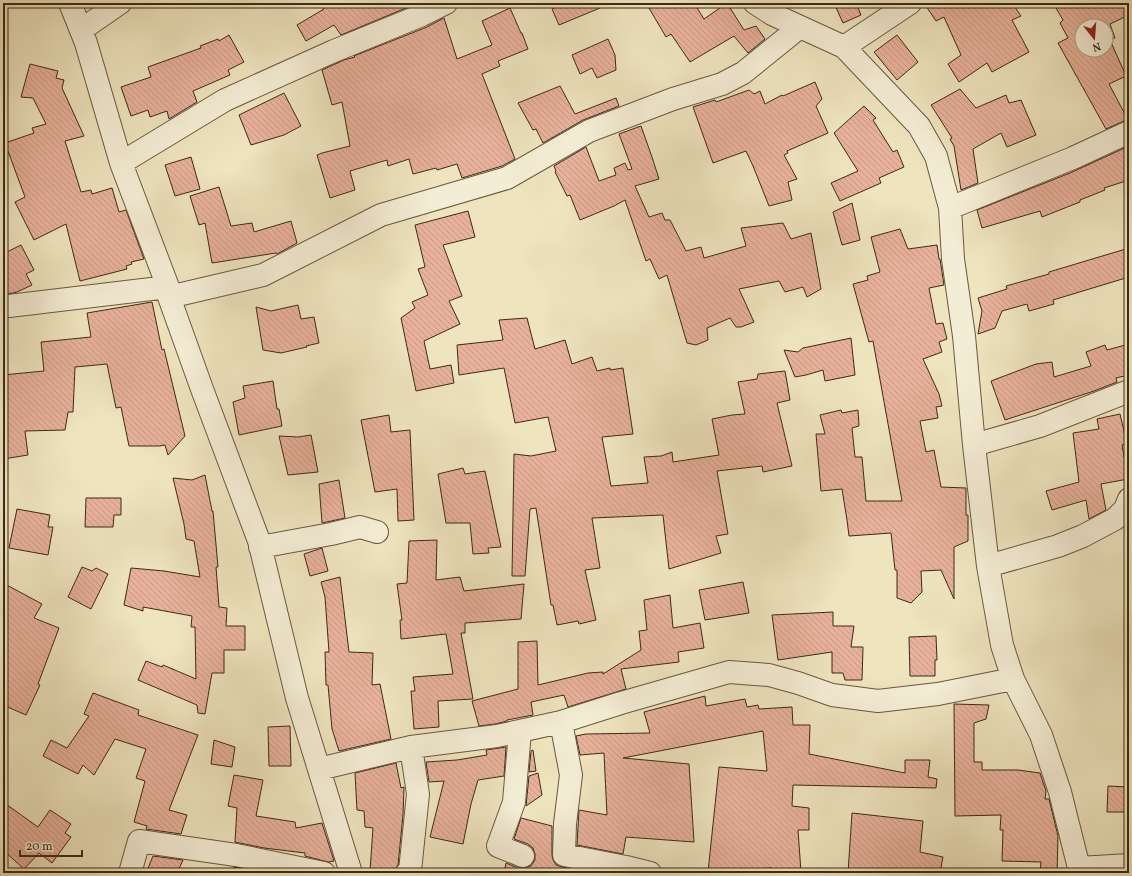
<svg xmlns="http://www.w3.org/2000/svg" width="1132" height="876" font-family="Vollkorn,serif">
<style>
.building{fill:url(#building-back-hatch);stroke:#3d2919;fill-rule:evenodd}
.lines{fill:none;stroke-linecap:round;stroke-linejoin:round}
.minor-casing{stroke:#695842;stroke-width:24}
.minor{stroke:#f4edd5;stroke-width:22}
</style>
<defs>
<pattern id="building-back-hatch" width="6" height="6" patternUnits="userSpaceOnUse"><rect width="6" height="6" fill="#e8b19b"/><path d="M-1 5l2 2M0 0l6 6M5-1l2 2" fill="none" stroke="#c89885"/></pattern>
</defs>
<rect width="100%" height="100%" fill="#eee4be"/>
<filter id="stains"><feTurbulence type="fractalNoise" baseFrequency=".005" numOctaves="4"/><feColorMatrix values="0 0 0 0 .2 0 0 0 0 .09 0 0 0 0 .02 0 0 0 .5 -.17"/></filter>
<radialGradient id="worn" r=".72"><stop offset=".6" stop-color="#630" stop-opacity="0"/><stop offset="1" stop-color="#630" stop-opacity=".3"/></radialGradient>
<path class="building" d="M 320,3 L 418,3 L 341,35 L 334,25 L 306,41 L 297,25 L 324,9 Z
M 552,3 L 612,3 L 559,25 L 552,9 L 554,8 Z
M 646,3 L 694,3 L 704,19 L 727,3 L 744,30 L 756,26 L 765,39 L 748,53 L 734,36 L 690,62 L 671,34 L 666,37 Z
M 834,3 L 856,3 L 861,15 L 843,23 Z
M 924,3 L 1012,3 L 1021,16 L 1012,20 L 1029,52 L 992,72 L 987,63 L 959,82 L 948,64 L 961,55 L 944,17 L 936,21 Z
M 1053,3 L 1129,3 L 1129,15 L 1110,24 L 1115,38 L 1110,40 L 1126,76 L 1109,84 L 1128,120 L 1124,121 L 1106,129 L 1058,43 L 1068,38 L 1060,23 L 1063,20 ZM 1082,26 L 1106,26 L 1106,50 L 1082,50 Z
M 510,8 L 521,33 L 522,33 L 528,49 L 498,61 L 500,66 L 482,74 L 515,159 L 502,166 L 462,178 L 457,164 L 437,170 L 436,168 L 413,174 L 409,159 L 388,166 L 387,160 L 350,171 L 355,190 L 330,198 L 317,155 L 322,153 L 350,146 L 342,102 L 332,105 L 322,70 L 344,60 L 355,57 L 354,56 L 427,27 L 444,18 L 457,59 L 492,45 L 482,21 Z
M 229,35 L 244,62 L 228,70 L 230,75 L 193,91 L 197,102 L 169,119 L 167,111 L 150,117 L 148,110 L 131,116 L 121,87 L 151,77 L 148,67 L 201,48 L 200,46 L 218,39 L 219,41 Z
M 897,35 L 918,62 L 897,80 L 874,52 Z
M 608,39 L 615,55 L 616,70 L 597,78 L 592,68 L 580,74 L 572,55 Z
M 30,64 L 58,71 L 56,78 L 64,80 L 62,88 L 84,136 L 65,141 L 81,192 L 91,190 L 92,194 L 112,188 L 119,212 L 126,210 L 144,259 L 131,262 L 132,264 L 126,266 L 127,269 L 80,281 L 66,224 L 34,240 L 15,202 L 25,197 L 5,143 L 34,133 L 32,128 L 46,124 L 33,98 L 21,97 Z
M 815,82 L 822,99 L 816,106 L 828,133 L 787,151 L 788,153 L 784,155 L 797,179 L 788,182 L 792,200 L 769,206 L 753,166 L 746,151 L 713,163 L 693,107 L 715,100 L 716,102 L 749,90 L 754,94 L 760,91 L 765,104 L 782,95 L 783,96 Z
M 560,86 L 575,114 L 616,98 L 619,106 L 583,120 L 543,143 L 536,129 L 533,130 L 518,103 Z
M 960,89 L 976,108 L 1006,95 L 1009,103 L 1021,100 L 1036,135 L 1007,147 L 1001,133 L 973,149 L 978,183 L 961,190 L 954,146 L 950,139 L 952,138 L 931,105 Z
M 284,93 L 301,126 L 284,135 L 251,145 L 239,115 Z
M 864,106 L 876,118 L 873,120 L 893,152 L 897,150 L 904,167 L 879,178 L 881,183 L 840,201 L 831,183 L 858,171 L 834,133 Z
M 641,126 L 652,157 L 659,179 L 635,186 L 649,217 L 662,213 L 665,220 L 670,220 L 686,251 L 701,247 L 704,258 L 746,246 L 741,228 L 783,223 L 791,239 L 811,233 L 821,289 L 807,297 L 803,287 L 785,292 L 779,281 L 739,289 L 754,322 L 741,327 L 736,327 L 730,318 L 707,328 L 708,340 L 696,345 L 687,343 L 667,275 L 659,279 L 650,259 L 646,261 L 625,200 L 614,206 L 580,220 L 570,195 L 567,196 L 555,172 L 556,171 L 554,166 L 586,147 L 599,181 L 616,175 L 614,168 L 625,163 L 628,170 L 632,169 L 619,134 Z
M 1129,146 L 1129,180 L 1104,188 L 1105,190 L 1080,200 L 1080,202 L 1042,217 L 1040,211 L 982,228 L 977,210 L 1070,173 Z
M 191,157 L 200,189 L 175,196 L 165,165 Z
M 219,187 L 231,226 L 252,223 L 254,232 L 291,221 L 297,243 L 277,254 L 276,253 L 212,263 L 205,223 L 199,225 L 190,196 Z
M 852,203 L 860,240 L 842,245 L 833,212 Z
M 468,211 L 475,237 L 443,245 L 462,296 L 449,301 L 460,324 L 424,341 L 430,369 L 451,365 L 454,383 L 416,391 L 401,318 L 415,308 L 412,302 L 428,295 L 418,269 L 425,267 L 415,225 Z
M 900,229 L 908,249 L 937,245 L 939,259 L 940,259 L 944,285 L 929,288 L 936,324 L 943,323 L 947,339 L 939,342 L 942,352 L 923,359 L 939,394 L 942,406 L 936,407 L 938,418 L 920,421 L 926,452 L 934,450 L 941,487 L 966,488 L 966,515 L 968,515 L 968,541 L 954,547 L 954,599 L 941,570 L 921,571 L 922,592 L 911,603 L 897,598 L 897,570 L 895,570 L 891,533 L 849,536 L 847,520 L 842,489 L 821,491 L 816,434 L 825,434 L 820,415 L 841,410 L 842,413 L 858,410 L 859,426 L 852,428 L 855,457 L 862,457 L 866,501 L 902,501 L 873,341 L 869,342 L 853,284 L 868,280 L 867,276 L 880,272 L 871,237 Z
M 21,245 L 34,270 L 26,274 L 32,285 L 17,292 L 8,294 L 3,283 L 3,254 Z
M 1129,248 L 1129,277 L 1053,300 L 1054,304 L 1029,311 L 1027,304 L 1002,311 L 995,328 L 978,334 L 982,311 L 978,298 L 1007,289 L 1006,286 L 1049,274 L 1049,272 Z
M 152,302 L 162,350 L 164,349 L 185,436 L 168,455 L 165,445 L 159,446 L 129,446 L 121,407 L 116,408 L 107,364 L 75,367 L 73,412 L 68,412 L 65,430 L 25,431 L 28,455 L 3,459 L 3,375 L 44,371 L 41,342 L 91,337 L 87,313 Z
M 298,305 L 301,319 L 314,317 L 319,343 L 306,346 L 307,347 L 281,353 L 263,350 L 256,307 L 271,311 Z
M 527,318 L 535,349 L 565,340 L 572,364 L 592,357 L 597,371 L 610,368 L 610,370 L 623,368 L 633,434 L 602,437 L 611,486 L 648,483 L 644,457 L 661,456 L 672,452 L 673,462 L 719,455 L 712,419 L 732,415 L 745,414 L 738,382 L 757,379 L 758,374 L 785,371 L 790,400 L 777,403 L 792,466 L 763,472 L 762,466 L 717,471 L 728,534 L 716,536 L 721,553 L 669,569 L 663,515 L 592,518 L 600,568 L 585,570 L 596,620 L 579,624 L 578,621 L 557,625 L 553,605 L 551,605 L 536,508 L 530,509 L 525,576 L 512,576 L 514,454 L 531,456 L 556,451 L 548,417 L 515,423 L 504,368 L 459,375 L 457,345 L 503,340 L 499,320 Z
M 851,338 L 855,375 L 825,381 L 823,370 L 806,375 L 795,377 L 784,350 L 798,352 L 803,348 Z
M 1129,344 L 1129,375 L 1116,378 L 1117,382 L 1094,391 L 1005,420 L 991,381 L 1036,364 L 1052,362 L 1054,377 L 1091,366 L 1086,352 L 1105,345 L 1107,350 Z
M 273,381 L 277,409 L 279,409 L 282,426 L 239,435 L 233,402 L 245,398 L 243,386 Z
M 1120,414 L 1127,444 L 1122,445 L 1128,479 L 1101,484 L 1106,510 L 1089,519 L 1086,500 L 1052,510 L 1046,491 L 1079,482 L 1073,433 L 1099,429 L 1097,419 Z
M 389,415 L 391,432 L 410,430 L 414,520 L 398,521 L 397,489 L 375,492 L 361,420 Z
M 311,435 L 318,472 L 288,475 L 279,436 L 298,437 Z
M 463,468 L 465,474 L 485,471 L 501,547 L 488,548 L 489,553 L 473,554 L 470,523 L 446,523 L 438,474 Z
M 205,475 L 212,511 L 213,511 L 218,567 L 216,567 L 219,607 L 227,608 L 226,626 L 245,626 L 245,650 L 224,650 L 224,673 L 212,673 L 205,714 L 198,713 L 197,705 L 138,680 L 146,661 L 162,667 L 163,665 L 196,679 L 195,627 L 191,627 L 192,616 L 143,607 L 143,611 L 124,605 L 131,568 L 164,571 L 200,577 L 194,541 L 186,539 L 184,524 L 173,478 L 192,480 Z
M 339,480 L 345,518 L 322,523 L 319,484 Z
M 86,498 L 121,498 L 121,515 L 114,515 L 113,527 L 85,527 Z
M 17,509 L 50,515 L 48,527 L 53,527 L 48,555 L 9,548 Z
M 437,540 L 436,580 L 460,577 L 464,591 L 524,584 L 521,619 L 465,623 L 465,633 L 461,633 L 473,699 L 438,701 L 439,727 L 414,729 L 411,691 L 415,691 L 413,677 L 453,674 L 446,634 L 401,639 L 400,620 L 402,620 L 397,584 L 407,583 L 409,541 Z
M 322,548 L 328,571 L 310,576 L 304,554 Z
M 82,567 L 92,571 L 96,568 L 108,574 L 91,609 L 68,597 Z
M 340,577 L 349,652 L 373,653 L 372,685 L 380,684 L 391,739 L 339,751 L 332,729 L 328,685 L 326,685 L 325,652 L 329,652 L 325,597 L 321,582 Z
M 743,582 L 749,613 L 705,620 L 699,590 Z
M 3,583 L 42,604 L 34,618 L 59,628 L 38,684 L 40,685 L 26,715 L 3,705 Z
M 670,595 L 673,628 L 700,623 L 704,648 L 678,652 L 679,662 L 621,669 L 626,689 L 568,707 L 564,695 L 531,702 L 533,715 L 507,720 L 507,721 L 495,724 L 479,726 L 472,701 L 518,689 L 518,642 L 537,641 L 538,685 L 588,673 L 603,672 L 603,674 L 641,650 L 639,631 L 647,630 L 644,600 Z
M 833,612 L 833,626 L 854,626 L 851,647 L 863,647 L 862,680 L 845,680 L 843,673 L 832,673 L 832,652 L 778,660 L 772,615 Z
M 936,636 L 937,660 L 935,660 L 935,676 L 910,676 L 909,637 Z
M 93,693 L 139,710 L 138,715 L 198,735 L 169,810 L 187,815 L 181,834 L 146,829 L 147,826 L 134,822 L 145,781 L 136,778 L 146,749 L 115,739 L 94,775 L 83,765 L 78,774 L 43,756 L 51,740 L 67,748 L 89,716 L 84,714 Z
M 705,696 L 706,706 L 745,699 L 747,707 L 758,705 L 759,709 L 792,707 L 793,725 L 810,725 L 809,754 L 905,773 L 905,760 L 930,760 L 928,777 L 937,779 L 936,788 L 793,785 L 792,806 L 809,808 L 809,830 L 798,830 L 801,872 L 771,873 L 771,868 L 708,872 L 719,767 L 767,771 L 763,731 L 623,758 L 689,764 L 694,842 L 626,837 L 623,854 L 577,845 L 579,810 L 607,815 L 604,753 L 580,755 L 576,736 L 586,734 L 650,733 L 644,712 Z
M 954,704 L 989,705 L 986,719 L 974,723 L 974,762 L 982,762 L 982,770 L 1018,770 L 1040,773 L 1046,791 L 1045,799 L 1049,799 L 1058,836 L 1057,873 L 1040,873 L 1041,862 L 1002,861 L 1003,830 L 1000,830 L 1001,815 L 955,816 Z
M 290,726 L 291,766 L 269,766 L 268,727 Z
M 214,740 L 235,747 L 232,767 L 211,764 Z
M 506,747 L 504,776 L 478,780 L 471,804 L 463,844 L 430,837 L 444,781 L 429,782 L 426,762 L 457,760 L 487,755 L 486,750 Z
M 533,750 L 536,771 L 529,772 L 531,751 Z
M 396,763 L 401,788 L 404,787 L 403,815 L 398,865 L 396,868 L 395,872 L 370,871 L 373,828 L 365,827 L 364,811 L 357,810 L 355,773 Z
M 538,773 L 542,795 L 526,806 L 529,776 Z
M 234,775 L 263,780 L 256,816 L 295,822 L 296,828 L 322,823 L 334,861 L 328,862 L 305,856 L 305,853 L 264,848 L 235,842 L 237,808 L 228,806 Z
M 1108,786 L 1128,787 L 1127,812 L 1107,812 Z
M 3,802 L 38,827 L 50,810 L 71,824 L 65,833 L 71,837 L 52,863 L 39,853 L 24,869 L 3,850 Z
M 852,813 L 923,821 L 920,852 L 943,857 L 940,873 L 848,873 Z
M 521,818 L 552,826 L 552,855 L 553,860 L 556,865 L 562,867 L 591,873 L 504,873 L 506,863 L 518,868 L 524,868 L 531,866 L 535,860 L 535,854 L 533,848 L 528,844 L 514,839 Z
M 153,856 L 183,860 L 177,873 L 146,873 Z
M 234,867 L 249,870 L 248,873 L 233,873 Z"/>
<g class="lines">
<g class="minor-casing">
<path id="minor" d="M 70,3 L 86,43 L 121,163 L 168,287 L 169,297 L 202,389 L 259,541 L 297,698 L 351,873
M 755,3 L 772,14 L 844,47 L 919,126 L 936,156 L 950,208 L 953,259 L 964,336 L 974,445 L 988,566 L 1002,645 L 1013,679 L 1041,735 L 1060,792 L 1079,868 L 1078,873
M 81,30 L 120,3
M 844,47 L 910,3
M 121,163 L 225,100 L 334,51 L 422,15 L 446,3
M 950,208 L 1073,158 L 1129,132
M 169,297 L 263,275 L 381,215 L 507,178 L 589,131 L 673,99 L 722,84 L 743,73 L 800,27
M 3,307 L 9,306 L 168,287
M 974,445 L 1040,426 L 1129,391
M 260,547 L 331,534 L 360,527 L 377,532
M 988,566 L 1058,546 L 1083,536 L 1115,519 L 1125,509 L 1129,499
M 561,722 L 571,775 L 565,824 L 564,855 L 626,867 L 650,873
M 520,731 L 514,802 L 498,846 L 523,856
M 319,769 L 411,747 L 497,736 L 561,722 L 621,703 L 729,672 L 769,675 L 798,683 L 832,695 L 878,701 L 938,694 L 1013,679
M 1079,868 L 1129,865
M 130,873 L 139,841 L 236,855 L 324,873
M 407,873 L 410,871 L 418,794 L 411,747"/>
</g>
<use href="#minor" class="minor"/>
</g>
<rect width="1132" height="876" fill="none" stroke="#eee4be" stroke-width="16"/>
<rect x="4" y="4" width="1124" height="868" fill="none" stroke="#3d2919" stroke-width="2"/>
<rect x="8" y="8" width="1116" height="860" fill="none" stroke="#3d2919"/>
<g transform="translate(1094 38) rotate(163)"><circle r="19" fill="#f4edd5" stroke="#ab9f8a"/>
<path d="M0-3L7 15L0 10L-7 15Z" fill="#8f2418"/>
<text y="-6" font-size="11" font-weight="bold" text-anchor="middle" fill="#3d2919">N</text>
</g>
<path d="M20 850v6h62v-6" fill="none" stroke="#3d2919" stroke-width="2"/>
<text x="26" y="850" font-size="12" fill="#3d2919" stroke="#f4edd5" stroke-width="3" paint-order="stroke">20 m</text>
<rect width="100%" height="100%" filter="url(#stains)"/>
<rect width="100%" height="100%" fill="url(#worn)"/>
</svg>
